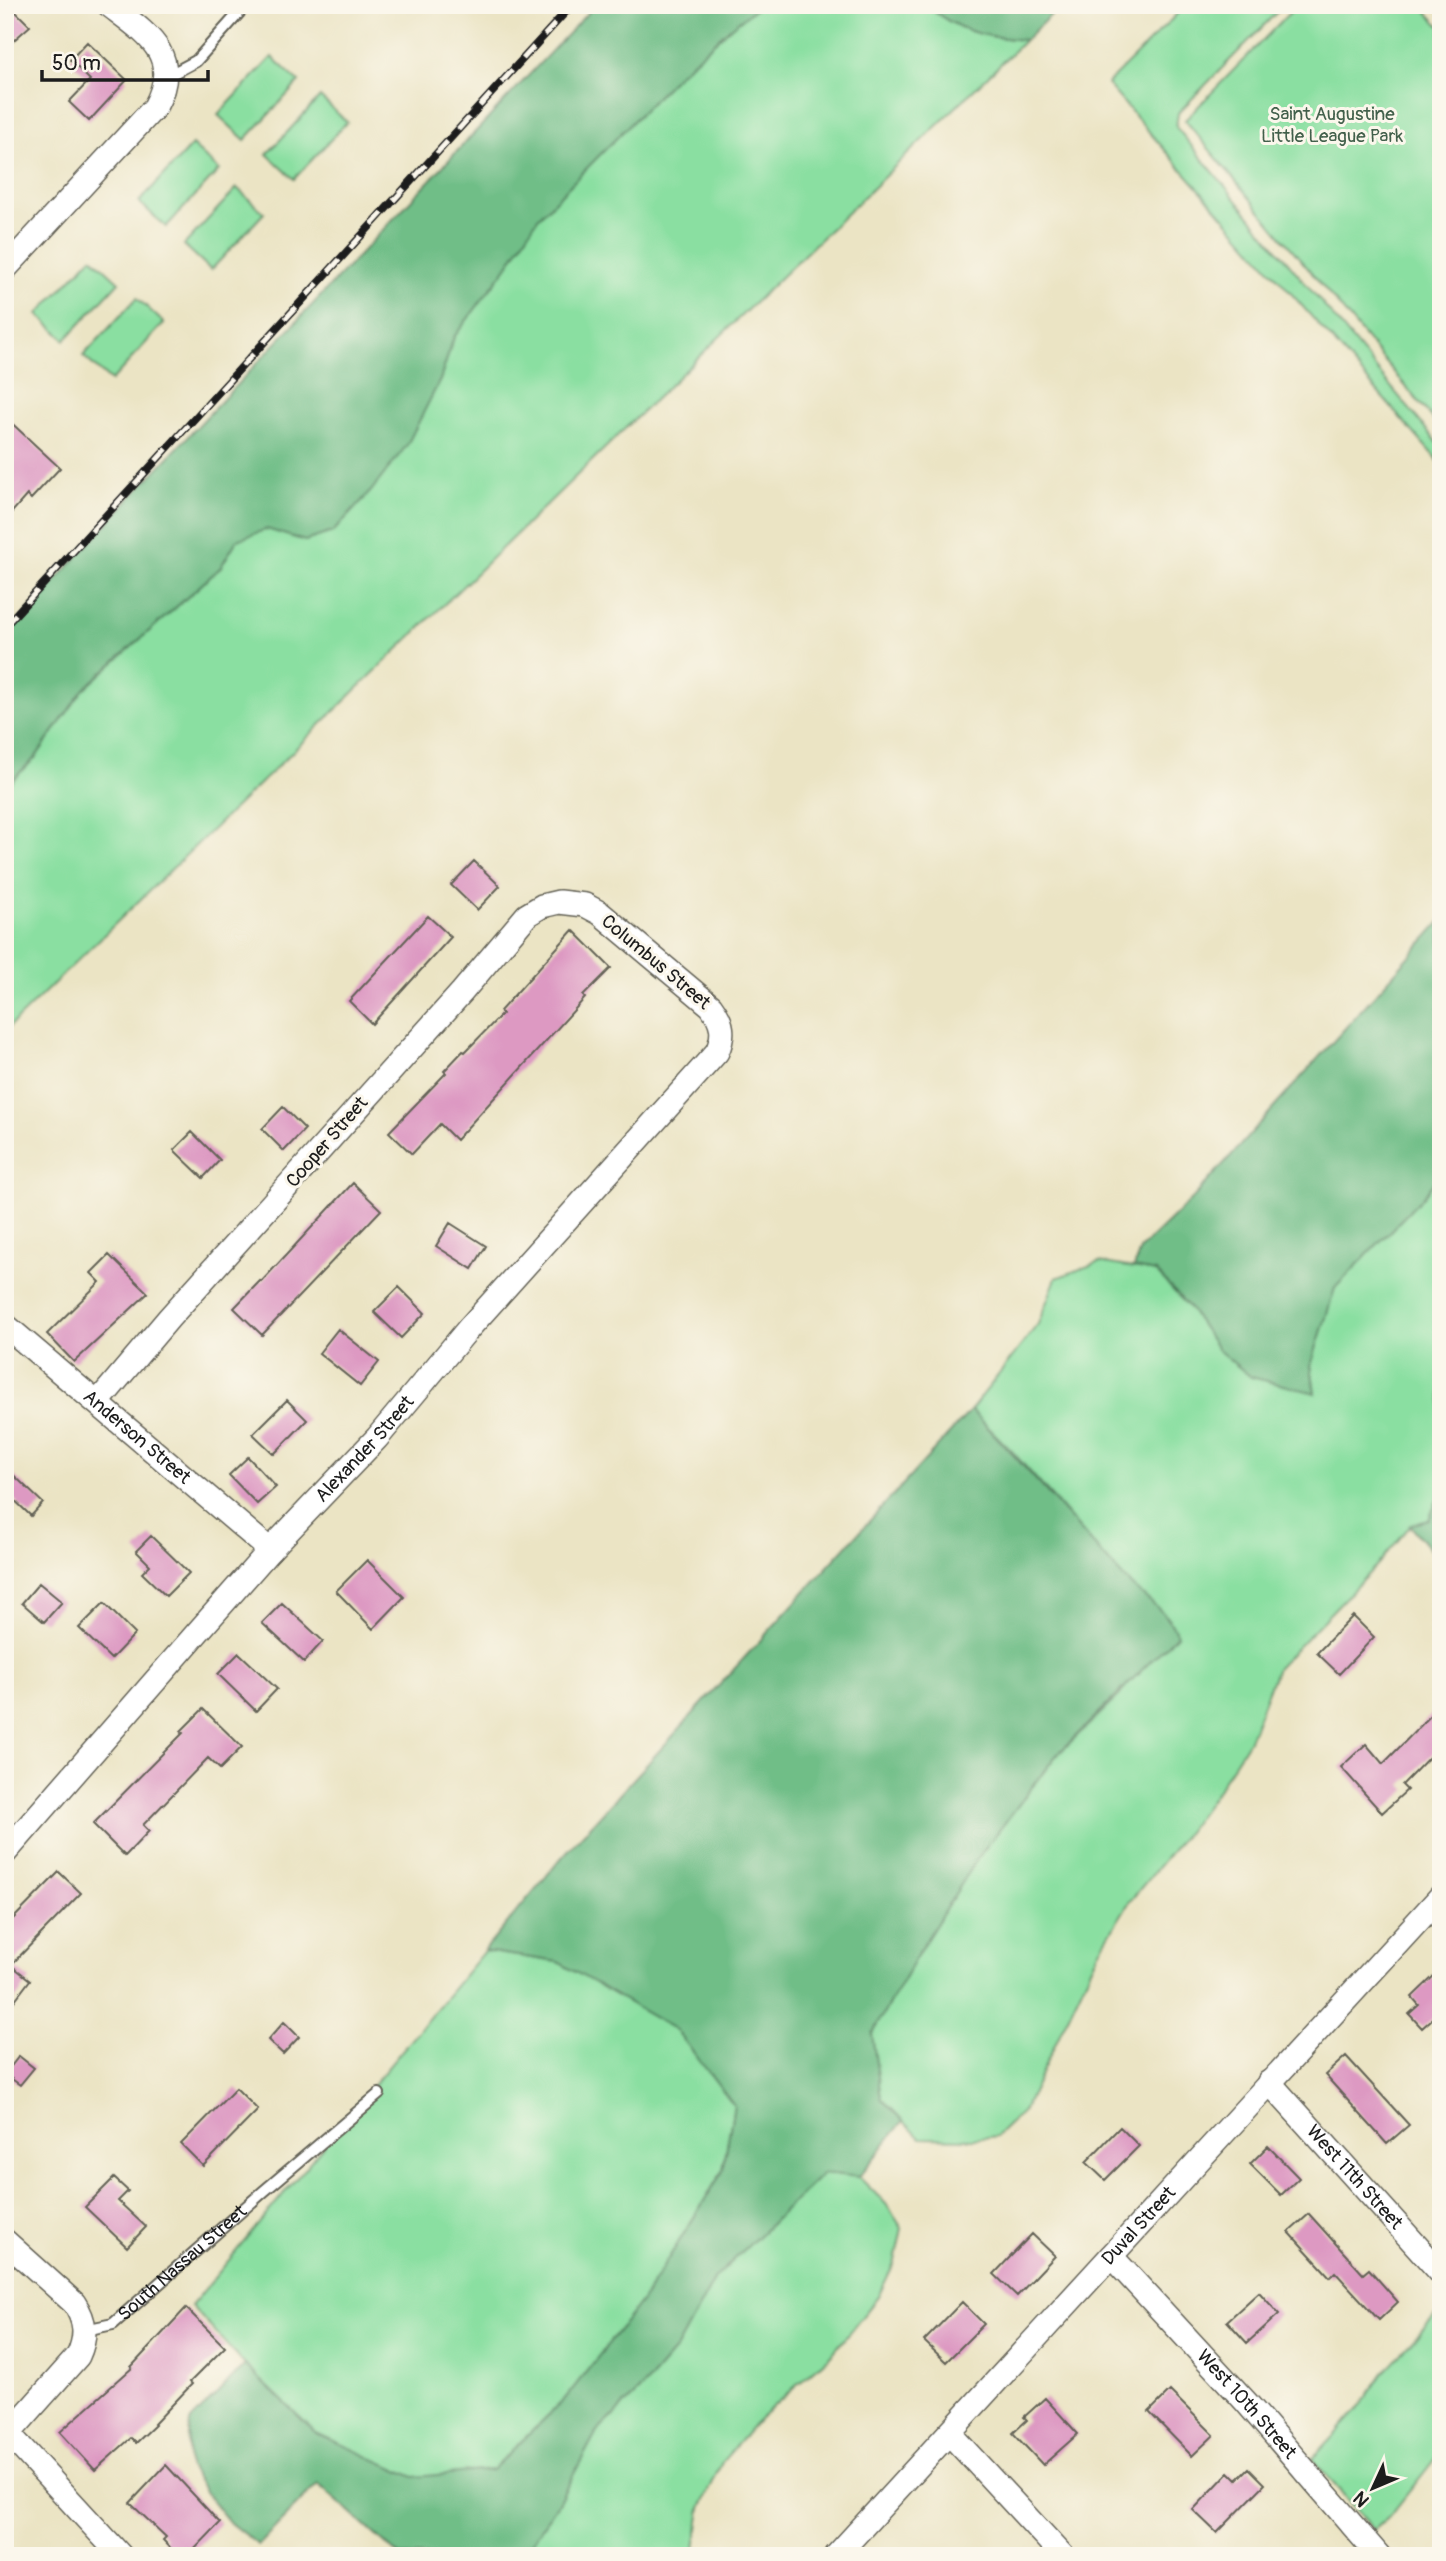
<svg xmlns="http://www.w3.org/2000/svg" width="1446" height="2561" font-family="Pangolin,sans-serif">
<style>
.green{fill:#8adfa1;stroke:#537e5e;stroke-width:2}
.forest{fill:#6fbe87;stroke:#466d52;stroke-width:2}
.building{fill:#dd99c2}
.lines{fill:none;stroke-linecap:round;stroke-linejoin:round}
.service-casing{stroke:#646257;stroke-width:14}
.minor-casing{stroke:#646257;stroke-width:26}
.service{stroke:#fff;stroke-width:10}
.minor{stroke:#fff;stroke-width:23}
.rail-casing{stroke:#1c1c1c;stroke-width:8}
.rail{stroke:#fbf7ec;stroke-width:5;stroke-dasharray:16;stroke-linecap:butt}
.labels{text-anchor:middle;dominant-baseline:central;stroke-width:6;stroke-linejoin:round;paint-order:stroke}
.park-label{font-size:19px;fill:#42604b;stroke:#fbf7ec}
.street-label{font-size:19px;fill:#1c1c1c;stroke:#fbf7ec}
</style>
<rect width="100%" height="100%" fill="#fbf7ec"/>
<filter id="ink" filterUnits="userSpaceOnUse"><feTurbulence type="fractalNoise" baseFrequency=".0143" numOctaves="2"/><feDisplacementMap in="SourceGraphic" scale="14" xChannelSelector="R" yChannelSelector="G"/><feConvolveMatrix kernelMatrix="1 2 1 2 8 2 1 2 1" color-interpolation-filters="sRGB"/></filter>
<filter id="wash" filterUnits="userSpaceOnUse"><feTurbulence type="fractalNoise" baseFrequency=".00686" numOctaves="4" result="noise"/><feDisplacementMap in="SourceGraphic" scale="28" xChannelSelector="R" yChannelSelector="G"/><feGaussianBlur stdDeviation="1.57" result="paint"/><feColorMatrix in="noise" values="0 0 0 0 0 0 0 0 0 0 0 0 0 0 0 0 0 1.4 0 .05"/><feComposite in="paint" operator="in"/></filter>
<g filter="url(#wash)">
<rect width="100%" height="100%" fill="#ebe4c4"/>
<path class="green" d="M 760,5 L 926,5 C 959,33 984,37 1025,40 L 5,1031 L 5,787 L 35,758 L 83,690 L 220,568 L 237,540 L 267,529 L 305,541 L 333,532 L 371,491 L 440,380 L 454,337 L 507,267 L 538,218 L 679,74 L 730,28 Z
M 1186,5 L 1284,5 L 1178,113 L 1176,127 L 1441,447 L 1441,464 L 1107,84 Z
M 1297,5 L 1420,5 L 1441,27 L 1441,429 L 1185,120 Z
M 272,57 L 299,82 L 245,140 L 218,115 Z
M 320,97 L 347,122 L 294,179 L 267,154 Z
M 192,145 L 219,170 L 166,227 L 139,202 Z
M 237,188 L 264,213 L 211,270 L 184,245 Z
M 92,257 L 119,282 L 65,340 L 38,314 Z
M 137,298 L 164,323 L 111,381 L 83,356 Z
M 1441,1174 L 1441,1490 L 1429,1520 L 1410,1526 L 1378,1564 L 1277,1668 L 1249,1740 L 1218,1789 L 1187,1832 L 1130,1901 L 1099,1951 L 1024,2110 L 997,2136 L 973,2139 L 920,2138 L 881,2098 L 871,2034 L 923,1945 L 977,1859 L 1055,1757 L 1120,1695 L 1170,1619 L 1125,1581 L 1012,1451 L 971,1410 L 1038,1324 L 1056,1278 L 1099,1262 L 1156,1272 L 1188,1306 L 1218,1350 L 1315,1393 L 1311,1365 L 1335,1288 L 1420,1200 Z
M 484,1951 L 558,1962 L 676,2030 L 734,2105 L 723,2170 L 642,2301 L 564,2400 L 492,2470 L 414,2478 L 316,2433 L 245,2365 L 191,2306 Z
M 823,2173 L 859,2177 L 886,2204 L 902,2228 L 895,2261 L 878,2297 L 833,2353 L 759,2419 L 722,2462 L 701,2508 L 694,2556 L 523,2556 L 558,2503 L 596,2433 L 643,2387 L 677,2348 L 715,2278 Z
M 1441,2310 L 1441,2451 L 1389,2517 L 1374,2530 L 1312,2459 L 1358,2410 L 1382,2374 Z"/>
<path class="forest" d="M 595,5 L 760,5 L 730,28 L 679,74 L 538,218 L 507,267 L 454,337 L 440,380 L 407,445 L 371,491 L 333,532 L 305,541 L 267,529 L 237,540 L 220,568 L 83,690 L 35,758 L 5,787 L 5,637 L 129,499 Z
M 926,5 L 1061,5 L 1025,40 C 984,37 958,32 926,5 Z
M 1441,921 L 1441,1174 L 1420,1200 L 1335,1288 L 1311,1365 L 1315,1393 L 1251,1377 L 1218,1350 L 1188,1306 L 1156,1272 L 1134,1268 L 1140,1249 L 1193,1198 Z
M 971,1410 C 1024,1464 1072,1522 1123,1577 C 1142,1599 1165,1606 1177,1635 L 1055,1757 L 977,1859 L 923,1945 L 872,2034 L 881,2098 L 903,2121 L 859,2177 L 823,2173 L 715,2278 L 677,2348 L 643,2387 L 596,2433 L 558,2503 L 523,2556 L 399,2556 L 318,2484 L 258,2545 L 230,2523 L 206,2493 L 189,2467 L 188,2447 L 190,2422 L 245,2365 L 316,2433 L 414,2477 L 492,2470 L 564,2400 L 642,2301 L 723,2171 L 734,2105 L 676,2030 L 558,1962 L 484,1951 L 563,1856 Z
M 1441,1490 L 1441,1563 L 1410,1525 L 1429,1520 Z"/>
<g id="blocks">
<path class="building" d="M 5,5 L 9,5 L 30,26 L 5,48 Z
M 87,42 L 127,80 L 89,121 L 69,102 L 90,80 L 70,60 Z
M 5,417 L 60,468 L 31,499 L 27,495 L 5,520 Z
M 474,861 L 500,886 L 477,910 L 451,885 Z
M 428,916 L 451,937 L 372,1024 L 349,1001 Z
M 573,930 L 611,968 L 583,996 L 585,998 L 456,1140 L 440,1124 L 412,1154 L 389,1132 L 446,1073 L 444,1071 L 463,1051 L 465,1052 L 502,1014 L 500,1011 Z
M 283,1107 L 305,1129 L 284,1151 L 262,1129 Z
M 192,1132 L 220,1160 L 203,1178 L 174,1150 Z
M 353,1183 L 381,1210 L 262,1335 L 234,1308 L 260,1281 L 261,1282 Z
M 450,1223 L 486,1246 L 472,1269 L 436,1246 Z
M 109,1255 L 148,1293 L 74,1362 L 47,1334 L 100,1282 L 91,1273 Z
M 399,1287 L 425,1313 L 401,1338 L 374,1312 Z
M 338,1329 L 379,1362 L 360,1386 L 319,1353 Z
M 287,1400 L 307,1420 L 274,1454 L 253,1434 Z
M 248,1457 L 276,1487 L 257,1504 L 229,1475 Z
M 5,1467 L 43,1503 L 31,1516 L 5,1491 Z
M 151,1536 L 189,1573 L 166,1596 L 142,1573 L 150,1565 L 136,1551 Z
M 367,1560 L 404,1597 L 373,1629 L 336,1591 Z
M 39,1583 L 62,1602 L 44,1622 L 22,1603 Z
M 104,1603 L 135,1634 L 111,1659 L 79,1628 Z
M 282,1603 L 323,1641 L 304,1662 L 262,1623 Z
M 1353,1616 L 1374,1637 L 1339,1674 L 1317,1653 Z
M 239,1653 L 277,1689 L 256,1711 L 218,1674 Z
M 1441,1705 L 1441,1745 L 1402,1785 L 1407,1790 L 1382,1813 L 1341,1767 L 1366,1744 L 1383,1764 Z
M 203,1709 L 242,1747 L 220,1769 L 208,1758 L 143,1825 L 149,1831 L 125,1856 L 93,1824 L 183,1733 L 181,1731 Z
M 59,1872 L 81,1893 L 11,1965 L 30,1980 L 5,2013 L 5,1927 Z
M 1441,1969 L 1441,2011 L 1422,2028 L 1409,2014 L 1419,2005 L 1412,1997 Z
M 284,2022 L 299,2037 L 283,2054 L 268,2040 Z
M 19,2056 L 34,2068 L 20,2085 L 5,2074 Z
M 1346,2056 L 1409,2125 L 1387,2144 L 1325,2075 Z
M 236,2088 L 258,2110 L 203,2166 L 181,2144 Z
M 1120,2127 L 1139,2146 L 1105,2180 L 1086,2162 Z
M 1268,2146 L 1299,2178 L 1281,2195 L 1250,2164 Z
M 114,2178 L 128,2191 L 118,2201 L 146,2227 L 127,2247 L 85,2207 Z
M 1309,2214 L 1363,2274 L 1369,2269 L 1398,2302 L 1379,2320 L 1335,2272 L 1330,2277 L 1289,2232 Z
M 1032,2234 L 1055,2256 L 1017,2296 L 994,2274 Z
M 1259,2292 L 1279,2314 L 1247,2343 L 1227,2321 Z
M 962,2302 L 984,2324 L 946,2362 L 924,2341 Z
M 186,2308 L 225,2347 L 190,2382 L 192,2384 L 154,2424 L 155,2425 L 136,2443 L 131,2438 L 95,2470 L 60,2432 L 132,2368 L 131,2367 Z
M 1170,2391 L 1214,2435 L 1192,2456 L 1149,2412 Z
M 1045,2398 L 1078,2434 L 1043,2465 L 1013,2433 L 1027,2420 L 1024,2417 Z
M 166,2465 L 220,2523 L 188,2556 L 178,2556 L 163,2540 L 166,2537 L 130,2503 Z
M 1249,2468 L 1265,2484 L 1217,2533 L 1193,2510 L 1229,2472 L 1237,2480 Z"/>
</g>
</g>
<g filter="url(#ink)">
<use href="#blocks" fill-opacity="0" stroke="#646257" stroke-width="2"/>
<g class="lines">
<g class="service-casing">
<g id="service">
<path d="M 166,77 L 196,61 L 246,5"/>
<path id="s1" d="M 85,2330 L 113,2324 L 264,2191 L 379,2094"/>
</g>
</g>
<g class="minor-casing">
<g id="minor">
<path d="M 5,269 L 155,107 C 183,55 147,34 109,5"/>
<path id="s2" d="M 5,1325 L 270,1550"/>
<path id="s3" d="M 5,1853 L 196,1634 L 270,1550 L 377,1438 L 469,1328 L 717,1052 C 725,1034 723,1022 711,1006 L 600,913 L 585,905 L 559,902 L 542,906 L 527,915 L 462,992 L 169,1318 L 98,1402"/>
<path id="s4" d="M 1269,2082 L 1441,2273"/>
<path d="M 5,2241 L 74,2303 C 86,2321 87,2336 78,2356 L 5,2438"/>
<path id="s5" d="M 1111,2256 L 1246,2402 L 1379,2556"/>
<path d="M 9,2434 L 121,2556"/>
<path d="M 950,2434 L 1063,2556"/>
<path id="s6" d="M 836,2556 L 1441,1896"/>
</g>
</g>
<use href="#service" class="service"/>
<use href="#minor" class="minor"/>
<g class="rail-casing">
<path id="rail" d="M 5,626 L 572,5"/>
</g>
<use href="#rail" class="rail"/>
</g>
</g>
<g class="labels">
<g class="park-label">
<text x="1332" y="114">Saint Augustine<tspan x="1332" dy="22">Little League Park</tspan></text>
</g>
<g class="street-label">
<text transform="translate(656 962) rotate(40)">Columbus Street</text>
<text transform="translate(327 1142) rotate(-49)">Cooper Street</text>
<text stroke="none"><textPath href="#s2" startOffset="173">Anderson Street</textPath></text>
<text stroke="none"><textPath href="#s3" startOffset="541">Alexander Street</textPath></text>
<text stroke="none"><textPath href="#s4" startOffset="128">West 11th Street</textPath></text>
<text stroke="none"><textPath href="#s6" startOffset="448">Duval Street</textPath></text>
<text stroke="none"><textPath href="#s1" startOffset="121">South Nassau Street</textPath></text>
<text stroke="none"><textPath href="#s5" startOffset="201">West 10th Street</textPath></text>
</g>
</g>
<rect width="1446" height="2561" fill="none" stroke="#fbf7ec" stroke-width="28"/>
<g transform="translate(1373 2488) rotate(226)" stroke="#fbf7ec" stroke-width="5" paint-order="stroke">
<path d="M0-5L12 26L0 18L-12 26Z" fill="#1c1c1c"/>
<text y="-10" font-size="19" font-weight="bold" text-anchor="middle" fill="#1c1c1c">N</text>
</g>
<path d="M42 70v10h166v-10" fill="none" stroke="#1c1c1c" stroke-width="3.5"/>
<text x="52" y="70" font-size="21" fill="#1c1c1c" stroke="#fbf7ec" stroke-width="5" paint-order="stroke">50 m</text>
</svg>
